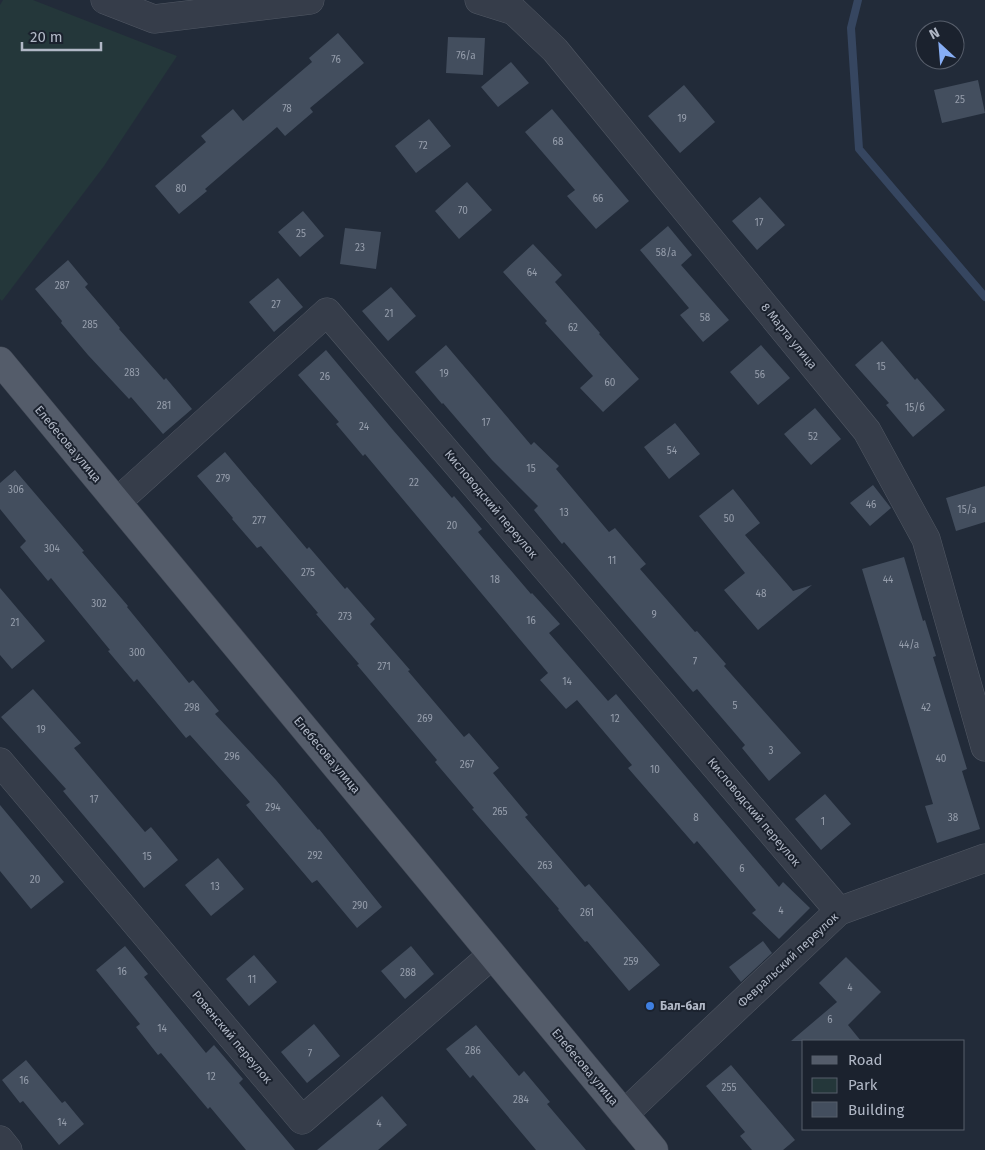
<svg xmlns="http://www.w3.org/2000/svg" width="985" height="1150" font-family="'Fira Sans',sans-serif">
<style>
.green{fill:#24373a}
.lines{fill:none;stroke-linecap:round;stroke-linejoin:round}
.stream{stroke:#364660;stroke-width:8}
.building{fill:#434e5e}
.minor-casing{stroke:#515864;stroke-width:29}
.primary-casing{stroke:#3f4653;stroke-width:29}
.minor{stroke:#363d4a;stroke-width:28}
.primary{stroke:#545c6a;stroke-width:28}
.shop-dot{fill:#3f7fe0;stroke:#1b222e;stroke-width:2}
.labels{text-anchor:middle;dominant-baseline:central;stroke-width:4;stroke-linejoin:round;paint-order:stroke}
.number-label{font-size:10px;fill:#969eac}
.street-label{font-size:12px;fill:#b1b8c6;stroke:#1b222e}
.poi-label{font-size:12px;font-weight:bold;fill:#b1b8c6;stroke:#1b222e;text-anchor:start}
</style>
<rect width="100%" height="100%" fill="#222b39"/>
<path class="green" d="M 3,0 L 33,0 L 177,56 L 104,166 L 2,301 L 0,299 L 0,5 Z"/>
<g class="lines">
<path class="stream" d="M 858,0 L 851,28 L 859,149 L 985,297"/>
</g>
<path class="building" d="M 338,33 L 364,63 L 310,108 L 313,112 L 285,136 L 277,127 L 205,189 L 207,191 L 179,214 L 155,186 L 206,142 L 201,136 L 233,109 L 243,121 L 312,62 L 309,58 Z
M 448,37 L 485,38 L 483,75 L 446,73 Z
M 511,62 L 529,83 L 498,107 L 481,87 Z
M 978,80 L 985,113 L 942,123 L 934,90 Z
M 684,85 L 715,122 L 680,153 L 648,116 Z
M 552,109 L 629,201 L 596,229 L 567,196 L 575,190 L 525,132 Z
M 429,119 L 451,146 L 416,173 L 395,146 Z
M 467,182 L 492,210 L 459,239 L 435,211 Z
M 760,197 L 785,225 L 757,250 L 732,221 Z
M 303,211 L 324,236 L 300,257 L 278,232 Z
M 668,226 L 692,255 L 681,265 L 729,320 L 703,342 L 680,315 L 689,308 L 640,250 Z
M 345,228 L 381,232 L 376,269 L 340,264 Z
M 533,244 L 562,275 L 555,282 L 600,333 L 599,334 L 639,379 L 603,412 L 580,388 L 593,376 L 545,323 L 547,321 L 503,272 Z
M 68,260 L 88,284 L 85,287 L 120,328 L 119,329 L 164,380 L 166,378 L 192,409 L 163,434 L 131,397 L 129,399 L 88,355 L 61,323 L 62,321 L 35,289 Z
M 278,278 L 303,307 L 274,332 L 249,302 Z
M 391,287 L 416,316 L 388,341 L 362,311 Z
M 882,341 L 915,380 L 917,378 L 945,410 L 913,437 L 886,405 L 889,403 L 855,365 Z
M 446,345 L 531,445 L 534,442 L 559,466 L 556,469 L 609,532 L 615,528 L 646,564 L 640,569 L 695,632 L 697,631 L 726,664 L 724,666 L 801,753 L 769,781 L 742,748 L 745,745 L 697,689 L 693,692 L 564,542 L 562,544 L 534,510 L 538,506 L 492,460 L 443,403 L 442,404 L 415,372 Z
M 761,345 L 790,378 L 758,405 L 730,372 Z
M 326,350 L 393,430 L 452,498 L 454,496 L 482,529 L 478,532 L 531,594 L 532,593 L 560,624 L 549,633 L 608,701 L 616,694 L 779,887 L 783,882 L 810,908 L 779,939 L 752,913 L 756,910 L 697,841 L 694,844 L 628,768 L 632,765 L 577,700 L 566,709 L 540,680 L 548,673 L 365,454 L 363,456 L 336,424 L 339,422 L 298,375 Z
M 815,408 L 841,439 L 811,465 L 784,434 Z
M 675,423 L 700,454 L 669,479 L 644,447 Z
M 225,452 L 307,549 L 309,547 L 345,589 L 347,587 L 375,619 L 370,624 L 410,670 L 408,671 L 464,737 L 469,733 L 499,768 L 493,773 L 528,815 L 525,817 L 585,887 L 589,884 L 660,965 L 629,991 L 587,941 L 585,942 L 558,910 L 559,909 L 472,809 L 474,808 L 435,762 L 437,760 L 357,665 L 359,664 L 316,614 L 318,613 L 261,546 L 257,548 L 232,519 L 233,518 L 197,476 Z
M 15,470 L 84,551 L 82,552 L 128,606 L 127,607 L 189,683 L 193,680 L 219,711 L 215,714 L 276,780 L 318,830 L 319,829 L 382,907 L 357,928 L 317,880 L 312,883 L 246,805 L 250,802 L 190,735 L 186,738 L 137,679 L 134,682 L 108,651 L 110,650 L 51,578 L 48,581 L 20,547 L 26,541 L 0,509 L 0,483 Z
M 873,485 L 891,508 L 870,526 L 850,503 Z
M 985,486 L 985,522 L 956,531 L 946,498 Z
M 733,489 L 760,523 L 745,535 L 793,591 L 812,585 L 758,630 L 724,590 L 745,573 L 699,516 Z
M 904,557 L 923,621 L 925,620 L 936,656 L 933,657 L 967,769 L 962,771 L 980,829 L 937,843 L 925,806 L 933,804 L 862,569 Z
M 0,588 L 45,641 L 12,669 L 0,655 Z
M 33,689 L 81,743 L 74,748 L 145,832 L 151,827 L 178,860 L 144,888 L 117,855 L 63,791 L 66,789 L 1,717 Z
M 825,794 L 851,824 L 821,850 L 795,819 Z
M 0,805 L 64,882 L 31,909 L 0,871 Z
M 218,858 L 244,889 L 211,916 L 185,885 Z
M 763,941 L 772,953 L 741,982 L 729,967 Z
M 125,946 L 148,974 L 144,977 L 206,1053 L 214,1045 L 243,1079 L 239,1083 L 295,1150 L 246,1150 L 210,1107 L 208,1109 L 161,1053 L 158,1055 L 136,1027 L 140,1024 L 96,970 Z
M 411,946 L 434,974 L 405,999 L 381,971 Z
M 254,955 L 277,982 L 249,1006 L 226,979 Z
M 846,957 L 881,992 L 848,1025 L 861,1041 L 791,1041 L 837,1002 L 819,983 Z
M 314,1024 L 340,1056 L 307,1083 L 281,1052 Z
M 476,1025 L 519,1076 L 524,1071 L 550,1102 L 547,1104 L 586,1150 L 536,1150 L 473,1075 L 470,1078 L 446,1049 Z
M 26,1060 L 62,1103 L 65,1101 L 84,1124 L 59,1145 L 23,1101 L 20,1103 L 2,1080 Z
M 731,1065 L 795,1140 L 783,1150 L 752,1150 L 740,1136 L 745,1132 L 706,1086 Z
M 382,1096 L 407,1125 L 378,1150 L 317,1150 Z"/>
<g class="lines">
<g class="minor-casing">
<path id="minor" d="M 105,0 L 154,19 L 310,0
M 479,0 L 514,11 L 555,50 L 867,431 L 926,539 L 985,747
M 117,502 L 327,312 L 839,911
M 0,762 L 302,1120 L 492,955
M 624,1114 L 839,911 L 985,858
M 0,1140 L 8,1150"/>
</g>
<g class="primary-casing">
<path id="primary" d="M 0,361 L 654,1150"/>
</g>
<use href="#minor" class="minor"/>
<use href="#primary" class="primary"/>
</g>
<circle class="shop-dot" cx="650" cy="1006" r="5"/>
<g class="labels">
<g class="number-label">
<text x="466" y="56">76/а</text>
<text x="336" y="60">76</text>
<text x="960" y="100">25</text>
<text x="287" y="109">78</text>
<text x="682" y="119">19</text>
<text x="558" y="142">68</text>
<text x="423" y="146">72</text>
<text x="181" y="189">80</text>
<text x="598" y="199">66</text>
<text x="463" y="211">70</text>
<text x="759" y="223">17</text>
<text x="301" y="234">25</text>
<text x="360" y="248">23</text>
<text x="666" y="253">58/а</text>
<text x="532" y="273">64</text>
<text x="62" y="286">287</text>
<text x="276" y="305">27</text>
<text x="389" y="314">21</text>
<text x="705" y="318">58</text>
<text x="90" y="325">285</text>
<text x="573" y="328">62</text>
<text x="881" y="367">15</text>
<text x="132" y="373">283</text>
<text x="444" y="374">19</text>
<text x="760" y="375">56</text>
<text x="325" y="377">26</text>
<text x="610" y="383">60</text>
<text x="164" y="406">281</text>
<text x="915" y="408">15/б</text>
<text x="486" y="423">17</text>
<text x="364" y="427">24</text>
<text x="813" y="437">52</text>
<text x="672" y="451">54</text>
<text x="531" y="469">15</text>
<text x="223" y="479">279</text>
<text x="414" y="483">22</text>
<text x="16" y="490">306</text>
<text x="871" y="505">46</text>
<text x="967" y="510">15/а</text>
<text x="564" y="513">13</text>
<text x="729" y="519">50</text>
<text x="259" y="521">277</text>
<text x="452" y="526">20</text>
<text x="52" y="549">304</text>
<text x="612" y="561">11</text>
<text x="308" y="573">275</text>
<text x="495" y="580">18</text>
<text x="888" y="580">44</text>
<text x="761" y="594">48</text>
<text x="99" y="604">302</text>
<text x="654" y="615">9</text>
<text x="345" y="617">273</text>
<text x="531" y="621">16</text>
<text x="15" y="623">21</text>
<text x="909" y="645">44/а</text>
<text x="137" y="653">300</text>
<text x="695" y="662">7</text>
<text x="384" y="667">271</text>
<text x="567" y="682">14</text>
<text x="735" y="706">5</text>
<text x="192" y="708">298</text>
<text x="926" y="708">42</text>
<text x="425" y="719">269</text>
<text x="615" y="719">12</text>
<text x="41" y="730">19</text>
<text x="771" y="751">3</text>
<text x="232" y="757">296</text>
<text x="941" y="759">40</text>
<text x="467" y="765">267</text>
<text x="655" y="770">10</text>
<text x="94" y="800">17</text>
<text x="273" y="808">294</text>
<text x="500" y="812">265</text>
<text x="696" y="818">8</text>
<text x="953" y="818">38</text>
<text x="823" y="822">1</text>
<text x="315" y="856">292</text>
<text x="147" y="857">15</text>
<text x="545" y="866">263</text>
<text x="742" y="869">6</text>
<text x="35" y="880">20</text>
<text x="215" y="887">13</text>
<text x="360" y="906">290</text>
<text x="781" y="911">4</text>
<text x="587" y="913">261</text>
<text x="631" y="962">259</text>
<text x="122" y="972">16</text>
<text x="408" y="973">288</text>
<text x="252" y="980">11</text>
<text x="850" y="988">4</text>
<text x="830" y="1020">6</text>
<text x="162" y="1029">14</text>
<text x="473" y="1051">286</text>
<text x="310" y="1054">7</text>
<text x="211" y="1077">12</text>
<text x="24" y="1081">16</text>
<text x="729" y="1088">255</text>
<text x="521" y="1100">284</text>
<text x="62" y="1123">14</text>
<text x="379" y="1124">4</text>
</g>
<g class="street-label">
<text transform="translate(789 336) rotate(51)">8 Марта улица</text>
<text transform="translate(68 444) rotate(50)">Елебесова улица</text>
<text transform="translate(491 504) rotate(50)">Кисловодский переулок</text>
<text transform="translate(327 755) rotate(50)">Елебесова улица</text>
<text transform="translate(754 812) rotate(50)">Кисловодский переулок</text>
<text transform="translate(788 960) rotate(-43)">Февральский переулок</text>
<text transform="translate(232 1037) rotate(50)">Ровенский переулок</text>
<text transform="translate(585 1067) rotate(50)">Елебесова улица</text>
</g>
<g class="poi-label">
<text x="660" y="1006">Бал-бал</text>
</g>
</g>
<rect x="802" y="1040" width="162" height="90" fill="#1b222e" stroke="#575e6b"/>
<rect x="812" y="1056" width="25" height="8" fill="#545c6a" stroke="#575e6b"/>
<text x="848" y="1065" font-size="15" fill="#b1b8c6">Road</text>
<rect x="812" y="1078" width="25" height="15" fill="#24373a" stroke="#575e6b"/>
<text x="848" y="1090" font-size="15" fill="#b1b8c6">Park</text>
<rect x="812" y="1102" width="25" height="15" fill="#434e5e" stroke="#575e6b"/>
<text x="848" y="1115" font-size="15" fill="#b1b8c6">Building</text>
<g transform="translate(940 45) rotate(334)"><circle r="24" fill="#1b222e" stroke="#575e6b"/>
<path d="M0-4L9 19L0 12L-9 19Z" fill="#87aef5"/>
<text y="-8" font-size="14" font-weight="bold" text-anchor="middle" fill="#b1b8c6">N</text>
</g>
<path d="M22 42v8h79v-8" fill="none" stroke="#b1b8c6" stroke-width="2.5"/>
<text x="30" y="42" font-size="15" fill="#b1b8c6" stroke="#1b222e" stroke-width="4" paint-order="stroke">20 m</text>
</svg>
